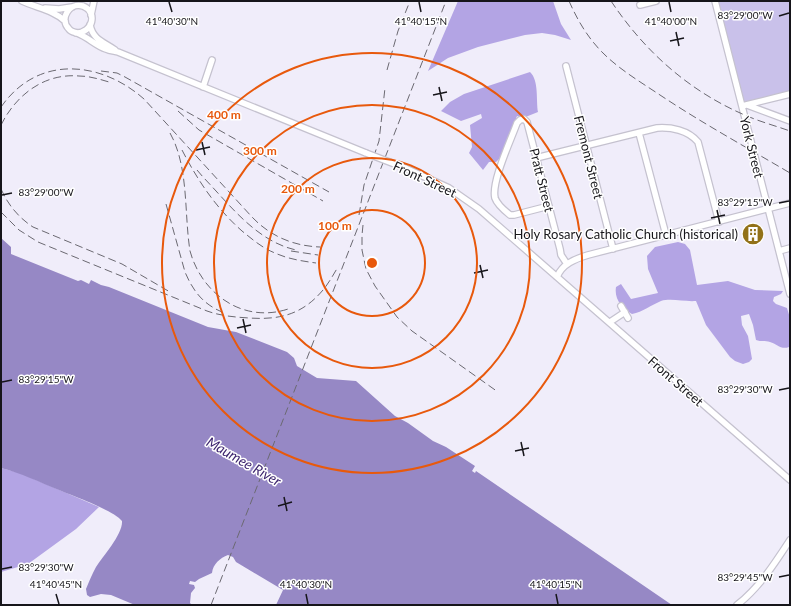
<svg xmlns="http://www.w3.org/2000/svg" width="791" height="606" font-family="Lato,sans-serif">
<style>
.green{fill:#c9c1ea}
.forest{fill:#b3a4e4}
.water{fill:#9688c5}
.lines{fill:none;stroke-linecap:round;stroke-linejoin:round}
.minor-casing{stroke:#c5c2cf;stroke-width:8}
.minor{stroke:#fff;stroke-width:5.5}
.rail{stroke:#6b6971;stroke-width:1;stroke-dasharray:8 4;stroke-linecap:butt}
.minor-bridge-casing{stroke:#c5c2cf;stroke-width:8;stroke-linecap:butt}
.minor-bridge{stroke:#fff;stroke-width:5.5}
.ticks{fill:none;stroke:#16151a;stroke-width:1.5}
.ring{fill:none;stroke:#e8590c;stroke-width:2}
.labels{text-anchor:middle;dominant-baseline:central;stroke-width:3;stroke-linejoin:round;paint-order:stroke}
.street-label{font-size:13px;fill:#16151a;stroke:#fff}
.poi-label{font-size:13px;fill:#16151a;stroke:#fff;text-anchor:end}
.water-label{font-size:14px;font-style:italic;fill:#3f2770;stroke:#fff}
.ticks-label{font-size:10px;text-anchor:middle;fill:#16151a;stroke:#fff;stroke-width:3;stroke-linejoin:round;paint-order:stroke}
.centre{fill:#e8590c;stroke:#fff;stroke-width:2}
.ring-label{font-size:12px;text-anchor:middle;font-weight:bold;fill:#e8590c;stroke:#fff;stroke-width:3;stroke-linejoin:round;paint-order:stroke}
</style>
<rect width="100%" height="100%" fill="#f0edfa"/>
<path class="green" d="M 718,1 L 790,1 L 790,92 L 744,104 Z"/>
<path class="forest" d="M 458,1 L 553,1 L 561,24 L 571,40 L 555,35 L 542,33 L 525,35 L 478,47 L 448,58 L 428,71 Z
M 530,72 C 539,80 536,100 538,112 L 523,118 L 517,116 L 502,156 L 496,162 L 489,162 L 483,170 L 469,153 L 472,147 L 470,125 L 482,118 L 481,114 L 461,121 L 441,111 L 450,102 L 464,94 Z
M 678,242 L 685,244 L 690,250 L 697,285 L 728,281 L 755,290 L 783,291 L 781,294 L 774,297 L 773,301 L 776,304 L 787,308 L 790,318 L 789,330 L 790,332 L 789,347 C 781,350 777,344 770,342 C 765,340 761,342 756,340 L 753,325 L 749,314 L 741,316 L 742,325 L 748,336 L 752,359 L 749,362 L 743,364 L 735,361 L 730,357 L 706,325 L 696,301 C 685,302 671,298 661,301 C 651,305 643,312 632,314 C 622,308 614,299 616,287 L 621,284 L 631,299 L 658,293 L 648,269 L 647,256 L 655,247 Z
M 1,468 L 20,473 L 99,507 L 76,529 L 28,564 L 1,572 Z"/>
<path class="water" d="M 1,238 L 11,247 L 11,254 L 78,281 L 81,280 L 89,284 L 91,280 L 101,285 L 109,287 L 208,327 L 236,332 L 287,352 L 294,358 L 297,366 L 317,378 L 356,381 L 395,416 L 408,423 L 433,441 L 446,447 L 475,466 L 472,471 L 475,473 L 476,471 L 672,605 L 276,605 L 283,590 L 236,562 L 233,557 L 228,555 C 220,558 213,564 212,573 L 199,579 L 195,582 L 190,581 L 189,584 L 194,585 L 195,588 L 191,593 L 190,603 L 192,605 L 135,605 L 111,595 L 101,594 L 90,597 L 87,595 L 86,589 C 89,582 92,574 96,567 C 103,556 123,534 122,521 C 113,510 73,496 59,490 C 39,482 21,473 1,468 Z"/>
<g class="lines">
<g class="minor-casing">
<path id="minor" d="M 22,1 C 37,8 53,10 65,21
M 715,1 L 790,294
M 640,5 L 656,1
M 45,8 L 59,9 L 72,7
M 91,15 L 94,1
M 90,25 C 93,40 104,42 115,50
M 76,33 C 93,33 98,12 83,6 C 69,2 59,19 69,29 C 71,32 74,32 77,33 C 88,37 96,46 106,49 C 110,51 115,51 118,52 L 366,153
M 566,66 L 613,249
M 203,87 L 212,60
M 747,105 L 790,121
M 742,106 L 790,94
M 639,133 L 666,235
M 536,158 L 657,128 C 671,127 688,130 698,142 L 719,222
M 405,168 L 449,188 L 479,209 L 790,480
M 549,206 L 514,215 L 510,215 C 505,211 497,204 495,198 C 491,182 511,140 517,123 L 520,120 L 524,119 L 527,122 C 538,165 549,207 560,249 L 561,255 L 567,264
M 779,251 L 790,248
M 557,277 C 562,264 575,259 588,255 L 790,203
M 621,306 L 628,318
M 610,322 L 625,312
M 737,605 C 759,588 775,563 790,540"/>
</g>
<use href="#minor" class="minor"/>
<path class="rail" d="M 569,1 C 577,19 586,35 600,50 C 617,68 639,81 660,95 C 702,123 746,147 790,173
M 611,1 C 645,52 690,92 747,116 C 761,122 776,126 790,131
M 387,70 L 398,31 L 410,1
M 101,71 L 117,73 L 125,77 L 329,192
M 1,107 C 38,54 101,61 144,99 L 252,217 C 270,236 293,246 320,247
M 178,111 L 199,130 L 323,201
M 1,125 C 16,95 44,73 79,76 C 89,76 99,79 109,82
M 170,133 C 189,167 184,213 190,251 C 202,295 245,325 291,308
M 182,150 C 198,181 216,208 242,231 C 252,239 262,248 275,253 C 288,259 302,261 316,263
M 197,170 L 203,177 C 230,205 256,241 296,250
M 1,189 C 8,205 19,218 33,227 L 122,264 L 170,292
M 166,204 L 185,272 C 193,291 203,304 222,312
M 1,212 L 19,230 L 38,242 L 207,311 C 221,316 234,317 249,318 C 279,320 302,315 323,290 C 329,283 333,275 338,267
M 359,215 L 364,185 L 379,141 L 385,88
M 363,225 L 362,235 L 362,250 L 366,269 L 375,286 L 397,317 L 412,331 L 498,392
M 291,251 L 318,255
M 211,605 L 446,1"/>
<g class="minor-bridge-casing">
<path id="minor-bridge" d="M 366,153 L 405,168"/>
</g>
<use href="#minor-bridge" class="minor-bridge"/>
</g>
<path class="ticks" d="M 169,2 L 172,12M 419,2 L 421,12M 669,2 L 671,12M 779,16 L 789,13M 676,32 L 679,46M 670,41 L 684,38M 439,87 L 442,101M 433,95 L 447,92M 202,142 L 205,155M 196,150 L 210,147M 2,195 L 12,193M 779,203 L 789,201M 717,210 L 720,224M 711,218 L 725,215M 480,265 L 483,278M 474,273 L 488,270M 243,319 L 246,333M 237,328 L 251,325M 2,382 L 12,380M 779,390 L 789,388M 521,442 L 524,456M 515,451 L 529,448M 284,497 L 287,511M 278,506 L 292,502M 2,569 L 12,567M 779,577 L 789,575M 56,594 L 59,604M 306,594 L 308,604M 556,594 L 558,604"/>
<g class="ring">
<circle cx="372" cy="263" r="53"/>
<circle cx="372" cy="263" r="105"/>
<circle cx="372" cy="263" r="158"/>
<circle cx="372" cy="263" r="210"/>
</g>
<defs>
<g id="building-disc" transform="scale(1.15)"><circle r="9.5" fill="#927118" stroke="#fff"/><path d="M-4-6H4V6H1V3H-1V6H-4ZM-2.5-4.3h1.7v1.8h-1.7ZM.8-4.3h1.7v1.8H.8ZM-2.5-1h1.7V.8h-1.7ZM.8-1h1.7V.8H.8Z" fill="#fff"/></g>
</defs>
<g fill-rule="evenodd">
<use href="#building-disc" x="753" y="234"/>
</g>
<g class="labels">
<g class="street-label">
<text transform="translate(752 147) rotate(76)">York Street</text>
<text transform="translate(589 157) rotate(76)">Fremont Street</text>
<text transform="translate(425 179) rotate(25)">Front Street</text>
<text transform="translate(542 180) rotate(76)">Pratt Street</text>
<text transform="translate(676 381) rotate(41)">Front Street</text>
</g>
<g class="poi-label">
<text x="738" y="234">Holy Rosary Catholic Church (historical)</text>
</g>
<g class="water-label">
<text transform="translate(244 461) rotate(30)">Maumee River</text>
</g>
</g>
<g class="ticks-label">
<text x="745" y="19">83°29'00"W</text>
<text x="172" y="25">41°40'30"N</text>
<text x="421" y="25">41°40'15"N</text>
<text x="671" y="25">41°40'00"N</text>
<text x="46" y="196">83°29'00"W</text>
<text x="745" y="206">83°29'15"W</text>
<text x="46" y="383">83°29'15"W</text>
<text x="745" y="393">83°29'30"W</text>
<text x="46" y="571">83°29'30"W</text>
<text x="745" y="581">83°29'45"W</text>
<text x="56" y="588">41°40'45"N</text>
<text x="306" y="588">41°40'30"N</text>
<text x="556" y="588">41°40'15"N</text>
</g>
<circle cx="372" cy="263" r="6" class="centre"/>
<g class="ring-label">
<text x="224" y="119">400 m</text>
<text x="260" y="155">300 m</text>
<text x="298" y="193">200 m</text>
<text x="335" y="230">100 m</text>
</g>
<rect width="791" height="606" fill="none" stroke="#16151a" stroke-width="4"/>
</svg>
